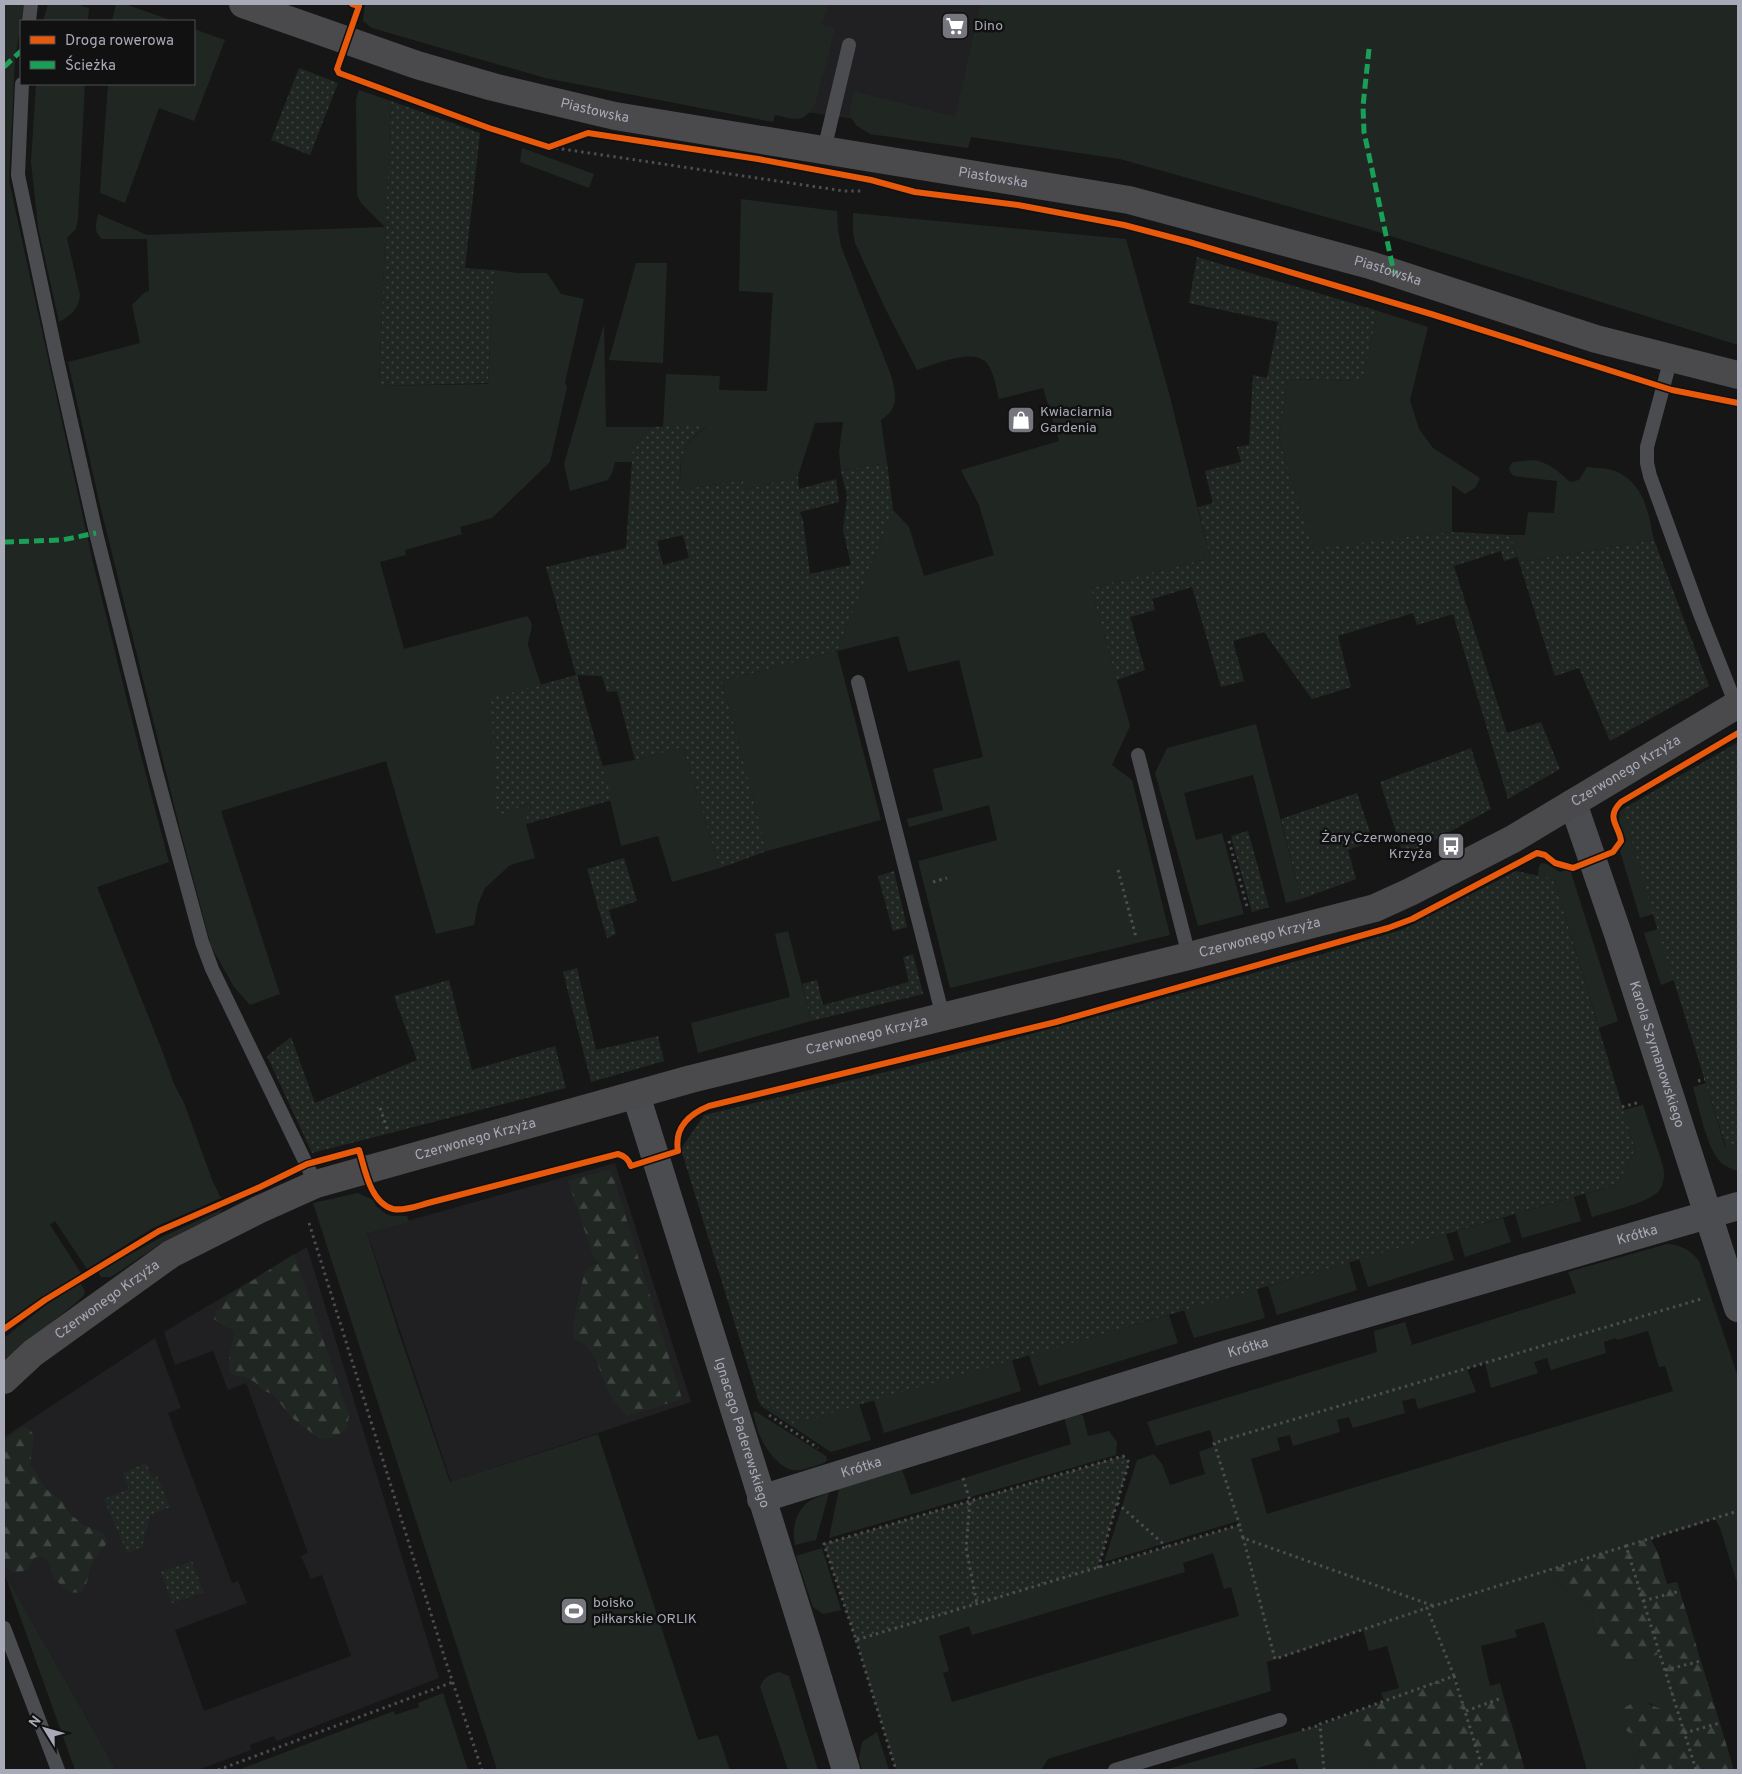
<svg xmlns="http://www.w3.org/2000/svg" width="1742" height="1774" font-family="Overpass,sans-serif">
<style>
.built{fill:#202022}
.grass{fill:#202722;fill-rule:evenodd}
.forest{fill:url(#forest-firs)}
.park{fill:url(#park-dots);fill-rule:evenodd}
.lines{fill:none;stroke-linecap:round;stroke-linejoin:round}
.path{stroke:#4c4c51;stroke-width:3;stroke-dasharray:2.5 4;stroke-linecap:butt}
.lane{stroke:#4b4c4f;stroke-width:14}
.street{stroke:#4b4c4f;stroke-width:28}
.secondary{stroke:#4a4a4d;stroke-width:28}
.quiet{stroke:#1a9f57;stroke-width:5;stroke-dasharray:10 5;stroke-linecap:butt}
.cycleway-casing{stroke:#111112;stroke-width:9}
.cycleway{stroke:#e8590c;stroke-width:6}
.labels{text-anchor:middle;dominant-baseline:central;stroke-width:5;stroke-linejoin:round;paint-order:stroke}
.poi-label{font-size:14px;fill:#a9aab7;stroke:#111112;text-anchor:start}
.street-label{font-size:14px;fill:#a9aab7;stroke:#111112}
</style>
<defs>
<pattern id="forest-firs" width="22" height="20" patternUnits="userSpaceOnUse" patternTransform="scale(1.25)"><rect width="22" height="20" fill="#202722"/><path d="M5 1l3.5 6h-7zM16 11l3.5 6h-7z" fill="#3e4440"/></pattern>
<pattern id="park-dots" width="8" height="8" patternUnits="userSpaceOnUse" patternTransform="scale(1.25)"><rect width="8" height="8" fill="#202722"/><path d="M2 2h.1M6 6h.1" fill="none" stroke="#3e4440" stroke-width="1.8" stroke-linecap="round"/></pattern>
</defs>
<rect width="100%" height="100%" fill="#161617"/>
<path class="built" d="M 805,4 L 1004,4 L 971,136 L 778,108 Z
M 615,1163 L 691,1402 L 451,1482 L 367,1232 Z
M 307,1247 L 439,1678 L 277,1741 L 274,1736 L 250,1745 L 251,1750 L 198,1770 L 116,1770 L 4,1572 L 4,1437 L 155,1338 L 181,1408 L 168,1413 L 232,1583 L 238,1581 L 247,1603 L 175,1630 L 204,1711 L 351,1656 L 322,1575 L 311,1579 L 301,1556 L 308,1553 L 246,1383 L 228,1390 L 213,1351 L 175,1365 L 164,1332 Z"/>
<path class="grass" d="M 4,4 L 24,4 L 15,60 L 9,181 L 94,567 L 139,748 L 169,862 L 97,887 L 163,1053 L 174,1084 L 184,1103 L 213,1182 L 221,1198 L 153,1228 L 87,1269 L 55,1221 L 50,1225 L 81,1273 L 4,1323 Z
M 48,4 L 82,4 L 81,6 L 89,8 L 88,21 L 43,21 Z
M 116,4 L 125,4 L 173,21 L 112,21 Z
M 365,4 L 828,4 L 822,25 L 835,28 L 816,101 C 805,124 797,120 775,115 L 773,122 L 545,78 L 372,28 L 363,21 Z
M 981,4 L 1738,4 L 1738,345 L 1365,228 L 1120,159 L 971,137 L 968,148 L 870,134 L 857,126 L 849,115 L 854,91 L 955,117 Z
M 194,29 L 225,40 L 194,121 L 159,108 L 125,203 L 100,193 L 108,84 L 194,84 Z
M 36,84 L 85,84 L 78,218 L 76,229 L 67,238 L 80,295 C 79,309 70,316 59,322 L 38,227 L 31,162 Z
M 359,90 L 391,101 L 379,386 L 488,384 L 494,270 L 517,273 L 547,273 L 561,294 L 584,299 L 565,382 L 567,388 L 550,462 L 492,518 L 460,527 L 462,534 L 405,550 L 406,555 L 380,562 L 404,649 L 527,616 C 537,626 528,634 528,645 L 541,685 L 497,815 L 530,803 L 526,824 L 535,858 L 510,865 L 485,888 L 478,904 L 474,925 L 436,934 L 386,761 L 221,811 L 280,994 L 250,1005 L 234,987 L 211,946 L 179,825 L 99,501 L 68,362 L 140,343 L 132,305 L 144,293 L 149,291 L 147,239 L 102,239 C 93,231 96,224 98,214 L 147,235 L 385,227 L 361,203 L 357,195 L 356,100 Z
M 522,148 L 594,174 L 589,188 L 520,162 Z
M 741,199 L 837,211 L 838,230 L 841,246 L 892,378 C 896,397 899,408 881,420 L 887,463 L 841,471 L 839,452 L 843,422 L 815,423 L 798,476 L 745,490 L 743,480 L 680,490 C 681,456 679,447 707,426 L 663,427 L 666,374 L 720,376 L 719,390 L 767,391 L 773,293 L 739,291 Z
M 853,213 L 1126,239 L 1169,393 L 1210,558 L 1091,588 L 1130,726 L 1112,765 L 1132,780 L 1170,935 L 950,988 L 918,861 L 997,840 L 989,805 L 909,827 L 907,819 L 943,810 L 933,769 L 983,757 L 959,660 L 908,672 L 898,636 L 837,651 L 881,820 L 767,851 L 722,681 L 837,651 L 893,510 L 909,527 L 924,576 L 994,555 L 979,505 L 961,470 L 1059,441 L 1043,388 L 999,399 C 996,388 994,371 986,362 C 971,348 934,365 917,370 L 886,310 L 855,243 L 853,232 Z
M 636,263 L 667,263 L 663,363 L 609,360 Z
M 1378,311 L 1428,327 L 1410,400 L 1419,429 L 1433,448 L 1480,478 L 1476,487 L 1465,494 L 1452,485 L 1452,532 L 1430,534 L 1314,550 L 1289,474 L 1279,437 L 1288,379 L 1362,381 Z
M 604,324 L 606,427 L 653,427 L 633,445 L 632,462 L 615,462 L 612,473 L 608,480 L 570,491 L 564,464 Z
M 1533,460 C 1549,462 1559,472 1570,482 L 1579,480 L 1587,467 C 1596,468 1607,468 1615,471 C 1645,484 1648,512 1654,540 L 1519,562 L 1510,535 L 1525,535 L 1528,512 L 1554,513 L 1557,481 L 1514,476 L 1510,472 L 1509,467 L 1513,462 Z
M 1256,724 L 1301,899 L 1286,903 L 1253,775 L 1184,793 L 1196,840 L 1222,833 L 1244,914 L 1198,926 L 1155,773 L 1167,748 Z
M 683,747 L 720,868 L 672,882 L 658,836 L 621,846 L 602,766 L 635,760 Z
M 1623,809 L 1654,914 L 1640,918 L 1620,851 L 1626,840 L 1619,822 L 1620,811 Z
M 1542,863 L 1547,864 L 1560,872 L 1570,869 L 1618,1021 L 1599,1028 L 1554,879 L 1538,876 L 1539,866 Z
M 1658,929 L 1674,980 L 1661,985 L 1644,933 Z
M 788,931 L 811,1021 L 698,1053 L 691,1023 L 790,997 L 775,934 Z
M 1706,1083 L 1725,1147 L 1738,1143 L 1738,1171 C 1731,1169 1722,1165 1718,1159 C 1707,1146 1698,1105 1693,1087 Z
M 1643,1105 L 1663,1166 C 1665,1175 1664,1185 1658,1192 C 1647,1203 1608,1212 1592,1217 L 1585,1194 L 1618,1184 L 1635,1149 L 1623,1110 Z
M 358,1193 L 373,1200 L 376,1206 L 386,1214 L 392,1216 L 407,1216 L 409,1222 L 367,1233 L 399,1333 L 450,1482 L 598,1434 L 698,1740 L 718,1735 L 730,1770 L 497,1770 L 313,1203 Z
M 1574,1197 L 1581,1221 L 1522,1238 L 1515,1214 Z
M 223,1209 L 220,1213 L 160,1244 L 111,1277 L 101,1277 L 98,1272 L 160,1238 Z
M 1503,1218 L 1511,1242 L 1465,1257 L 1457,1231 Z
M 1446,1234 L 1454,1260 L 1368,1287 L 1359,1259 Z
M 1667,1244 C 1682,1245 1690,1250 1699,1261 L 1738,1377 L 1738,1586 L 1720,1528 L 1715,1519 L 1551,1570 L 1562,1587 L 1592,1606 C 1593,1612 1591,1619 1593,1625 C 1596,1639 1615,1657 1629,1660 C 1639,1662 1650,1657 1659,1653 L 1677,1711 L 1665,1711 L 1649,1703 L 1628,1732 L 1639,1736 L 1640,1750 L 1634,1767 L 1634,1770 L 1587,1770 L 1544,1622 L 1515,1630 L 1517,1637 L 1481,1646 L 1490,1686 L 1500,1683 L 1504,1698 L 1466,1711 L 1455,1676 L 1384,1701 L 1362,1719 L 1361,1736 L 1370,1762 L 1371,1770 L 1299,1770 L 1295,1758 L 1249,1770 L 1165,1770 L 1317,1726 L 1384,1701 L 1381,1693 L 1399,1688 L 1387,1646 L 1369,1651 L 1363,1630 L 1267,1662 L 1271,1691 L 1048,1759 L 1041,1770 L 896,1770 L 856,1640 L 1239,1525 L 1238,1521 L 1104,1562 L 1137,1460 L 1154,1454 L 1162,1464 L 1170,1485 L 1205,1474 L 1199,1452 L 1215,1446 L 1210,1430 L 1156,1446 L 1147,1422 L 1377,1352 L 1374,1331 L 1405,1322 L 1412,1345 L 1576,1293 L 1568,1272 ZM 1648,1331 L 1659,1367 L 1665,1366 L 1673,1391 L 1267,1514 L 1251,1459 L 1280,1450 L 1277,1438 L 1290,1435 L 1293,1446 L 1340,1432 L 1337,1420 L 1349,1417 L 1353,1428 L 1405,1413 L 1402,1401 L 1415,1398 L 1418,1409 L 1476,1392 L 1467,1369 L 1485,1363 L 1491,1388 L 1538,1373 L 1534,1362 L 1547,1358 L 1551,1370 L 1606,1353 L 1604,1342 L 1616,1338 L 1617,1340 ZM 1213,1553 L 1224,1589 L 1231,1587 L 1239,1616 L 952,1702 L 943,1673 L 949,1671 L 939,1636 L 969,1626 L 972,1635 L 1185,1572 L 1183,1563 Z
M 1349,1262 L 1357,1290 L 1277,1315 L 1268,1286 Z
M 80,1283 L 84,1289 L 85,1294 L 77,1302 L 4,1360 L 4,1338 L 46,1305 Z
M 1257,1289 L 1265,1318 L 1194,1338 L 1184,1310 Z
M 1169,1315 L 1178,1343 L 1039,1386 L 1029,1355 Z
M 1012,1360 L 1021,1391 L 884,1433 L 874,1400 Z
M 759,1402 L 793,1424 L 859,1404 L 871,1440 L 831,1452 L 761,1406 Z
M 755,1411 L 826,1456 L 827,1460 L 824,1463 C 814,1466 803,1471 793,1470 C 779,1468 765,1448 760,1436 C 757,1429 755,1420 753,1413 Z
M 1077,1413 L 1083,1416 L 1088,1436 L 1109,1431 L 1117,1442 L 1116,1455 L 829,1538 L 839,1489 L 902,1470 L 911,1495 L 1071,1444 L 1064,1417 Z
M 829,1493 L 816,1540 L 795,1545 C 791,1528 797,1507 813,1499 C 818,1496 824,1495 829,1493 Z
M 822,1548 L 841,1610 L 823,1614 L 813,1607 L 796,1556 Z
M 4,1572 L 116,1770 L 75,1770 Z
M 779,1672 L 789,1676 L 818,1770 L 788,1770 L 760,1687 C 764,1677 769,1675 779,1672 Z
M 443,1693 L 468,1770 L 238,1770 L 394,1711 L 395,1715 L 419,1707 L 418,1703 Z
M 877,1732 L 889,1770 L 862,1770 L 859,1758 L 862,1742 Z"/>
<path class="forest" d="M 611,1169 L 682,1399 L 627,1416 L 611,1397 L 596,1360 L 586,1345 L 574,1339 C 572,1316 580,1293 585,1271 L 600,1262 L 594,1258 L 568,1181 Z
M 294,1254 L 349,1416 L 346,1430 L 332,1438 L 320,1439 L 291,1417 L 274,1395 L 263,1390 L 255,1382 L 244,1377 L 235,1376 L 229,1371 C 228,1355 233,1346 234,1331 C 227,1326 220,1325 214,1319 L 216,1311 L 222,1307 L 227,1297 Z
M 24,1426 L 31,1431 L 34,1436 L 31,1456 L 31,1465 L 35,1472 L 47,1490 L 63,1502 L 68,1512 L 83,1525 L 104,1533 L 107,1543 C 103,1548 97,1554 94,1559 C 88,1570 89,1581 83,1591 C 72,1595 66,1591 59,1583 C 57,1581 53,1578 52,1574 C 50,1564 48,1552 34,1558 L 28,1569 C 18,1574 10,1574 4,1563 L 4,1441 Z
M 1650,1538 L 1658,1553 L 1667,1584 L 1677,1582 L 1734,1770 L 1634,1770 L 1634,1767 L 1640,1750 L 1639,1736 L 1628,1732 L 1619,1722 L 1622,1709 L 1638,1700 C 1652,1704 1662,1712 1677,1711 L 1659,1654 C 1650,1657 1640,1662 1629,1660 C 1615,1657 1596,1640 1593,1625 C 1591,1619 1593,1612 1592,1606 L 1562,1587 L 1551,1570 Z
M 1454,1676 L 1466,1710 L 1504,1698 L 1525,1770 L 1371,1770 L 1370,1762 L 1361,1736 L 1361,1719 L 1384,1701 Z"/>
<path class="park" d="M 299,68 L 338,83 L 310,155 L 271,140 Z
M 391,101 L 480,133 L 465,268 L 494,270 L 488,383 L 379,386 Z
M 1197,257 L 1378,311 L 1362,381 L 1288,379 L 1279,437 L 1289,474 L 1314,549 L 1430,534 L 1452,532 L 1510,535 L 1517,557 L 1504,561 L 1501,551 L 1454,566 L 1507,733 L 1541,722 L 1560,769 L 1508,799 L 1453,614 L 1417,625 L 1413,613 L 1338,636 L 1351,687 L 1312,699 L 1264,632 L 1233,641 L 1244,681 L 1221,687 L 1192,587 L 1152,599 L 1155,610 L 1130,617 L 1145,670 L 1117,680 L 1091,588 L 1210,558 L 1198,507 L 1213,503 L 1205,471 L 1241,462 L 1237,447 L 1249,445 L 1253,375 L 1267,378 L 1278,322 L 1189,303 Z
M 708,425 C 681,443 679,459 680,490 L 743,480 L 745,490 L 798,476 L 799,489 L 836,479 L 839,502 L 800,512 L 803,520 L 810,574 L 851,565 L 843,530 L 847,496 L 841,471 L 887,463 L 893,510 L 837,651 L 722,681 L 767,851 L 720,868 L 683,747 L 635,760 L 617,691 L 607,692 L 602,676 L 577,675 L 612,800 L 526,824 L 529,803 L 497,816 L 491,698 L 576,675 L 546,567 L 626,548 L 633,445 L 653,427 ZM 683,535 L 689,558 L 663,565 L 657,541 Z
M 1654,540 L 1709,686 L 1610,741 L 1579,668 L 1555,676 L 1519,562 Z
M 1738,742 L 1738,1143 L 1726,1147 L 1655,921 L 1623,809 Z
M 1471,748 L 1491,809 L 1404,857 L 1380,782 Z
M 1357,793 L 1373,841 L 1348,850 L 1356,879 L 1301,899 L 1281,819 Z
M 1248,831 L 1269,907 L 1252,912 L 1231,836 Z
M 624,858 L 637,901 L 609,910 L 616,934 L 607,938 L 587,869 Z
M 894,871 L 907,927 L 893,931 L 878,876 Z
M 1516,871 L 1554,879 L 1635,1149 L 1618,1184 L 793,1424 L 759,1402 L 681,1149 L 704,1115 L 915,1065 L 1117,1011 L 1326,953 L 1404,929 Z
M 913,954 L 923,994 L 811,1021 L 802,984 L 817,980 L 823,1005 L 909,982 L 903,957 Z
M 577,968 L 596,1050 L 658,1036 L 664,1061 L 591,1082 L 563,972 Z
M 449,980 L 472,1070 L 555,1046 L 566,1088 L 312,1153 L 267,1056 L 291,1037 L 315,1103 L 417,1060 L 394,996 Z
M 1123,1456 L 1129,1462 L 1098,1568 L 856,1640 L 824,1544 Z
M 146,1463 L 152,1478 L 157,1476 L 170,1507 L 150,1515 L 142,1547 L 127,1553 L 104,1499 L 129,1489 L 123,1473 Z
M 192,1561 L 203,1592 L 172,1603 L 161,1572 Z"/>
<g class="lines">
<path class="path" d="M 549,147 L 844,191 L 863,191
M 1229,841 L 1248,910
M 1118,870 L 1136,937
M 933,882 L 947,878
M 1698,1081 L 1705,1079
M 1622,1107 L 1640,1102
M 380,1108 L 388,1131
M 309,1223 L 445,1659 L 482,1770
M 769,1415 L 818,1448
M 963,1478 L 970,1501 L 966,1548 L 977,1604
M 1117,1503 L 1167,1547
M 1240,1526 L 1214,1443 L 1701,1299
M 1243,1537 L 1275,1659 L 1427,1608
M 1626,1546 L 1738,1511
M 1098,1568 L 1129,1462 L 1123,1456 L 824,1544 L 856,1640 L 1239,1525 L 1243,1538 L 1434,1606
M 1643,1601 L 1680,1591
M 856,1640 L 896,1770
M 1665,1670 L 1701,1661
M 1454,1676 L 1427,1608 L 1626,1546 L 1696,1770
M 1466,1711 L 1499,1699
M 1302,1730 L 1317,1726
M 1684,1733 L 1720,1723
M 218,1770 L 453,1682
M 1324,1770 L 1320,1724 L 1454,1676 L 1483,1770"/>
<path class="lane" d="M 29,21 L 31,4
M 22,84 L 18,175 L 58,364 L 96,533 L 156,772 L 202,942 L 212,969 L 316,1184
M 824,150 L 849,45
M 1671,358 L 1647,447 L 1647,463 L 1650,476 L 1700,614 L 1736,705
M 858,682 L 943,1017
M 1138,755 L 1189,956
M 4,1628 L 58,1770
M 1115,1770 L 1280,1720"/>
<g class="street">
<path id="s1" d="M 1573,803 L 1618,934 L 1738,1308"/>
<path id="s2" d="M 636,1095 L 808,1645 L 846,1770"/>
<path id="s3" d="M 761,1499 L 1227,1354 L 1738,1206"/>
</g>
<g class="secondary">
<path id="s4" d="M 243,4 L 417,65 L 493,87 L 615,116 L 1129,200 L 1370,265 L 1596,339 L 1738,375"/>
<path id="s5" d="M 4,1380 L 33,1353 L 171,1254 L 258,1210 L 316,1184 L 691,1079 L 1189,956 L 1375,908 L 1410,892 L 1513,839 L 1738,704"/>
</g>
<path class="quiet" d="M 1369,49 L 1363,106 L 1364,132 L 1394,273
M 4,67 L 21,51
M 4,542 L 62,540 L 96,533"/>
<g class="cycleway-casing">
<path id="cycleway" d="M 352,4 L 359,6 L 337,69 L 339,73 L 489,128 L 549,147 L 588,133 L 758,159 L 871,180 L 915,192 L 1018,205 L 1124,225 L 1189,242 L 1431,314 L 1672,390 L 1738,403
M 4,1329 L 45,1300 L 159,1231 L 260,1187 L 307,1164 L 359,1150 C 365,1169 370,1203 393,1209 C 404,1211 417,1206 428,1203 L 618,1154 C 625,1156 628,1159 631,1166 L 678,1151 C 674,1128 689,1114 709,1106 L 1056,1022 L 1388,928 L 1412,919 L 1537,853 L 1545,855 L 1555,863 L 1573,868 L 1613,852 L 1621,841 C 1619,825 1605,818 1621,802 L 1738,733"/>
</g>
<use href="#cycleway" class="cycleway"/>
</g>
<defs>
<g id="supermarket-square" transform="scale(1.4375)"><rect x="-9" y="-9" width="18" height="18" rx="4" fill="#76767f" stroke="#111112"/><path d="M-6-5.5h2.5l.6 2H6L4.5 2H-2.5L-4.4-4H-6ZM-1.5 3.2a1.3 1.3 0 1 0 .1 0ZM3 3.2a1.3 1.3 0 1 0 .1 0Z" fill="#fff"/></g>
<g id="shop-square" transform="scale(1.4375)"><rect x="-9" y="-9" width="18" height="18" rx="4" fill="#76767f" stroke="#111112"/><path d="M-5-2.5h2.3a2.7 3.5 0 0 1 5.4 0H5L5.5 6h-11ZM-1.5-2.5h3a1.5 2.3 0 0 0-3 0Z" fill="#fff"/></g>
<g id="bus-square" transform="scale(1.4375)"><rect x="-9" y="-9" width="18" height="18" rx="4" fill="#76767f" stroke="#111112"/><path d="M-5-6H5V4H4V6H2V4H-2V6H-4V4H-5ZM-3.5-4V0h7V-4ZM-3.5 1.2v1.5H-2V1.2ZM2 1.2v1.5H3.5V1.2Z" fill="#fff"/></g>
<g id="stadium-square" transform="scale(1.4375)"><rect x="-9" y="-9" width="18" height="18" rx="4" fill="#76767f" stroke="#111112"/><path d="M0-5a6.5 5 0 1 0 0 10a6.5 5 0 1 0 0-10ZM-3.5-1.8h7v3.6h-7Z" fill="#fff"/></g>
</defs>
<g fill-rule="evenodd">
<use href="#supermarket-square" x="955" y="26"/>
<use href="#shop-square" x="1021" y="420"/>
<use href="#bus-square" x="1451" y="846"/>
<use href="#stadium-square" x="574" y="1611"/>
</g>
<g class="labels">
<g class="poi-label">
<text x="974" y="26">Dino</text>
<text x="1040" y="412">Kwiaciarnia<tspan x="1040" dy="16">Gardenia</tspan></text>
<text x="1432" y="838" text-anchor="end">Żary Czerwonego<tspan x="1432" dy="16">Krzyża</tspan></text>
<text x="593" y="1603">boisko<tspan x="593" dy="16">piłkarskie ORLIK</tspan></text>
</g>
<g class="street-label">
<text stroke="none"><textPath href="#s4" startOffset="368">Piastowska</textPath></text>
<text stroke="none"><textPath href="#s4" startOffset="772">Piastowska</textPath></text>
<text stroke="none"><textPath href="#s4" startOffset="1178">Piastowska</textPath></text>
<text stroke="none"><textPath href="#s5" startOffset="1751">Czerwonego Krzyża</textPath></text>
<text stroke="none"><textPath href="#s5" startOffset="1346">Czerwonego Krzyża</textPath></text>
<text stroke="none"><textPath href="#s5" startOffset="941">Czerwonego Krzyża</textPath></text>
<text stroke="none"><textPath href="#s1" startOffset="265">Karola Szymanowskiego</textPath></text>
<text stroke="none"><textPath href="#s5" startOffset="536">Czerwonego Krzyża</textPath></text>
<text stroke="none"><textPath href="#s3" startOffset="915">Krótka</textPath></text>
<text stroke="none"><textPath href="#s5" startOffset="131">Czerwonego Krzyża</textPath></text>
<text stroke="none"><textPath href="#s3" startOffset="510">Krótka</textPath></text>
<text stroke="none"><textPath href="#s2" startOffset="354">Ignacego Paderewskiego</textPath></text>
<text stroke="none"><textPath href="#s3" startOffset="105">Krótka</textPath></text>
</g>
</g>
<rect width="1742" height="1774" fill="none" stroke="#a9aab7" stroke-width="10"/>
<rect x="20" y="20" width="175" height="65" fill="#111112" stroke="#4e4e54"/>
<rect x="30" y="36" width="25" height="8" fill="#e8590c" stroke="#4e4e54"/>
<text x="65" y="45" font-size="15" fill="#a9aab7">Droga rowerowa</text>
<rect x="30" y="61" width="25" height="8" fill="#1a9f57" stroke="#4e4e54"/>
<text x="65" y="70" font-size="15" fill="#a9aab7">Ścieżka</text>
<g transform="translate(45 1729) rotate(307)" stroke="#111112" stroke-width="4" paint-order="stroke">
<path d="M0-4L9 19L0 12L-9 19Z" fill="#a9aab7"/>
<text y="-8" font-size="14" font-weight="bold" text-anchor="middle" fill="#a9aab7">N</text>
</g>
</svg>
